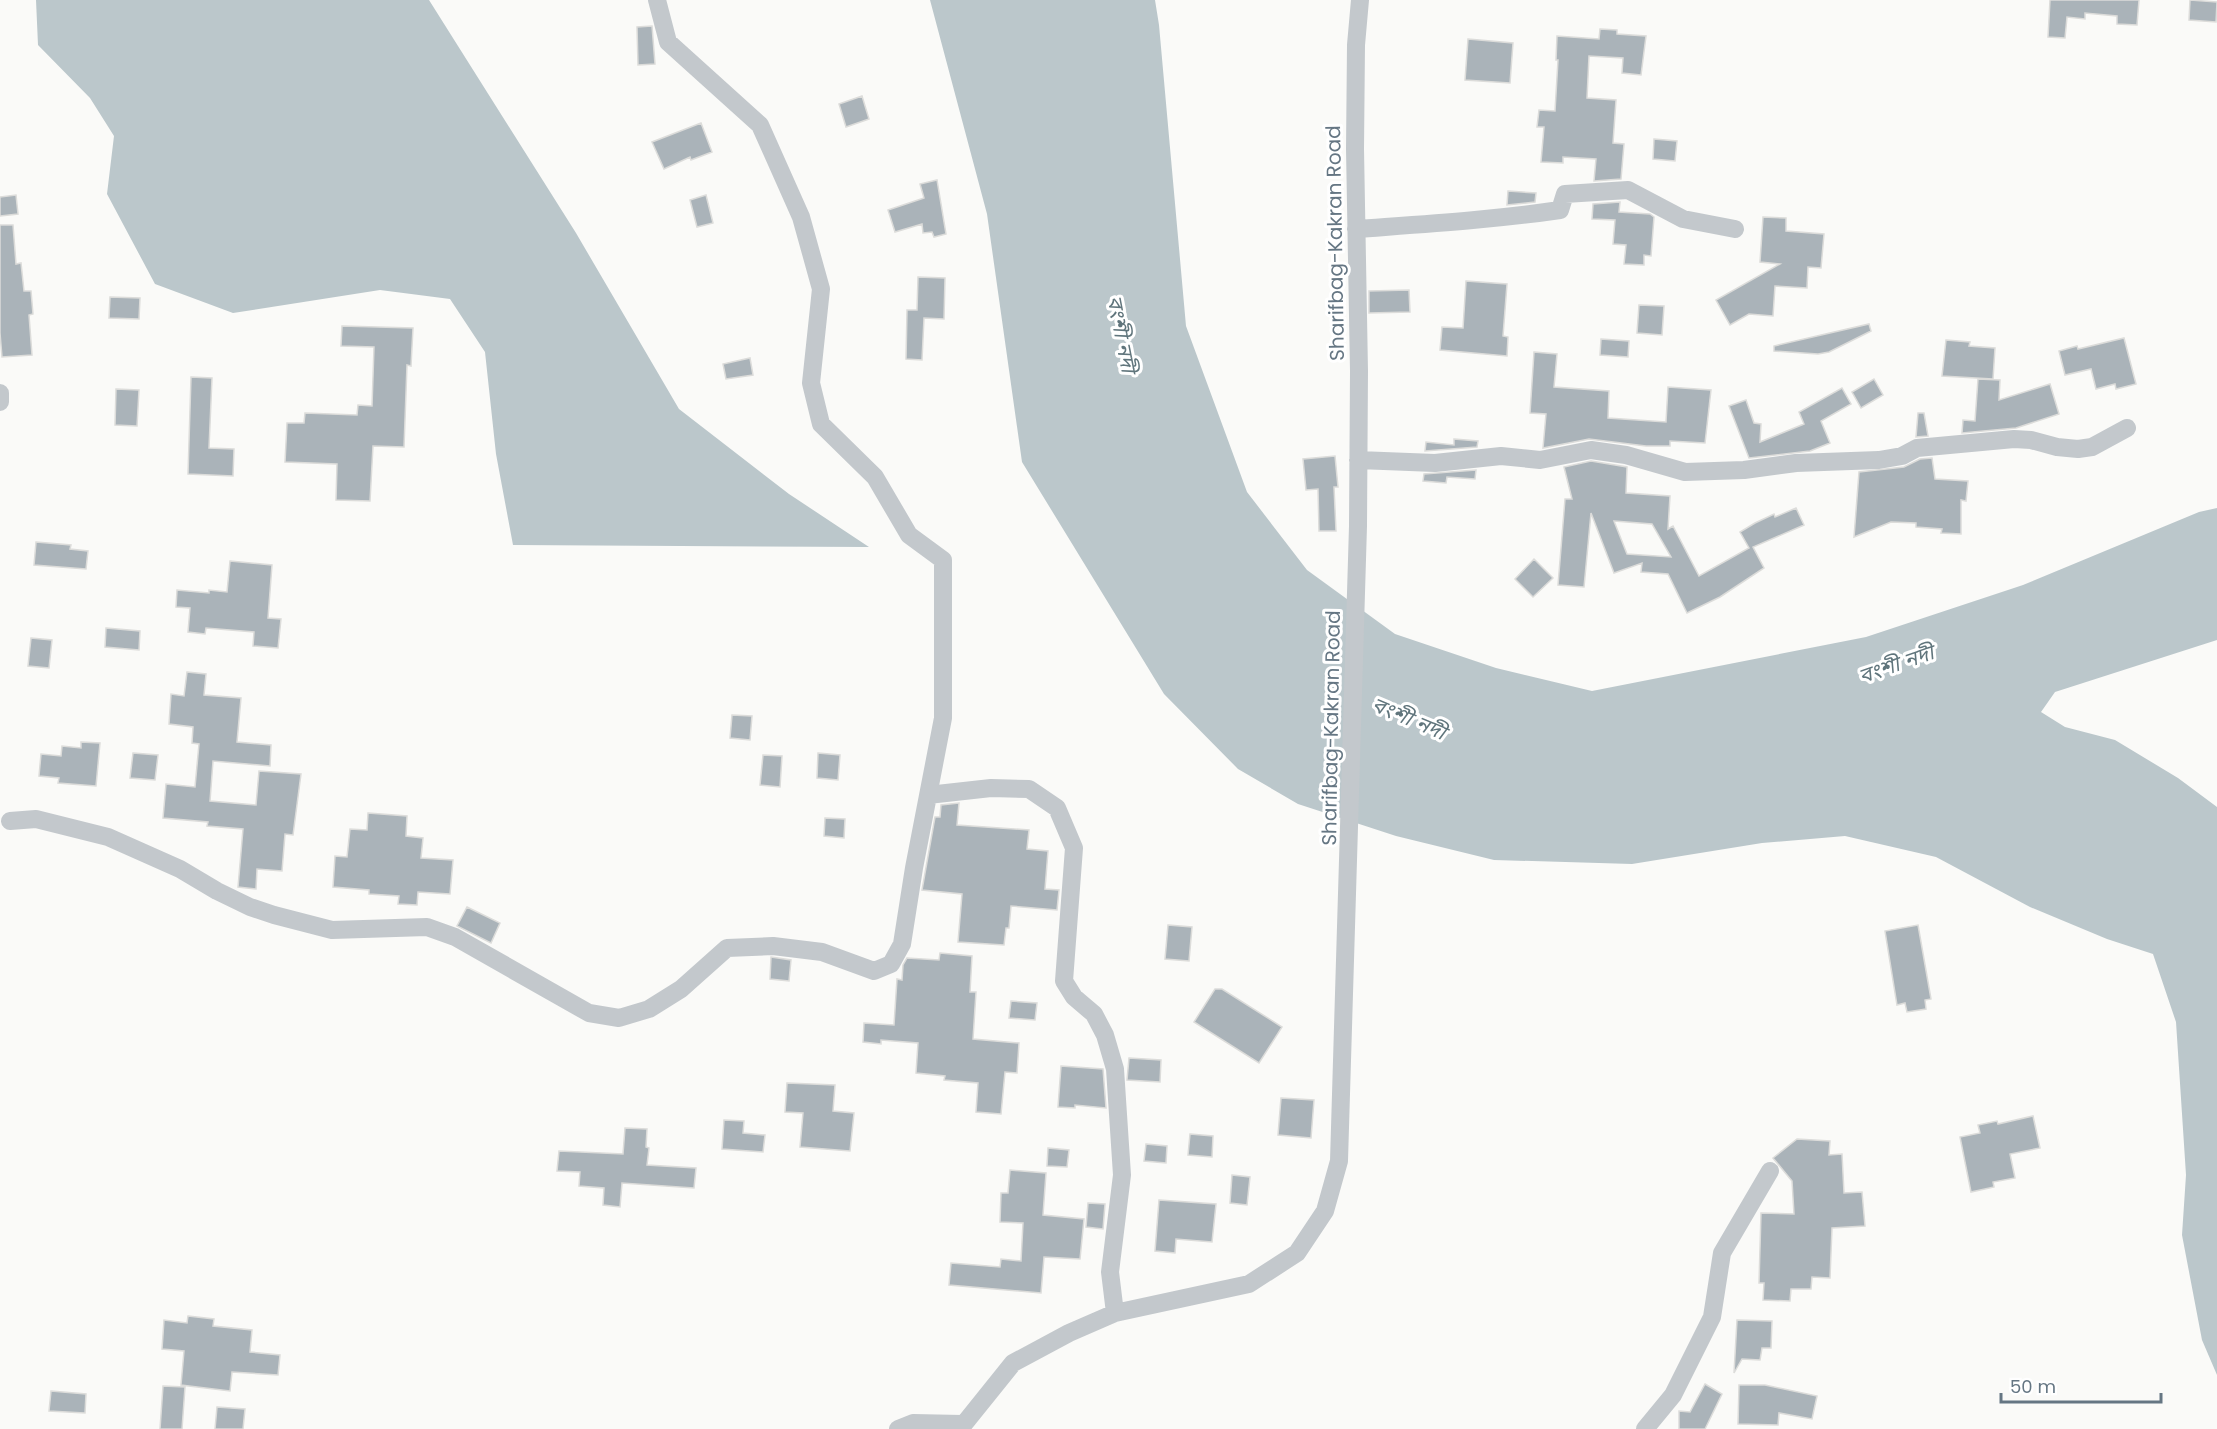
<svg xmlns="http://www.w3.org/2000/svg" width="2217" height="1429" font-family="Poppins,'Noto Sans Bengali',sans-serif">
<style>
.water{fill:#bbc7cb}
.building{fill:#aab3b9;stroke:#dcdcda;stroke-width:1.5;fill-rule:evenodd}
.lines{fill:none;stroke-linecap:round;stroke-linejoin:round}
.minor{stroke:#c3c8cc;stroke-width:18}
.labels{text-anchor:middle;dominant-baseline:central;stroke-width:6;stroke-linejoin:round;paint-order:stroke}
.street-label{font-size:20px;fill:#657683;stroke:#fff}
.water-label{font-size:21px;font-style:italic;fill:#60757c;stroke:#fff}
</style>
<rect width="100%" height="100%" fill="#fafaf8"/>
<path class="water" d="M 36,0 L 429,0 L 576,233 L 679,409 L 789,494 L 869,547 L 513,545 L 496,454 L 485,352 L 450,299 L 380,290 L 233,313 L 155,284 L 107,194 L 114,136 L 90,98 L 38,45 Z
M 930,0 L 1155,0 L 1159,25 L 1186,326 L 1247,492 L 1307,570 L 1395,634 L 1496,668 L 1592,691 L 1866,637 L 2023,585 L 2199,512 L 2217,508 L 2217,640 L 2055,692 L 2041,712 L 2065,727 L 2115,740 L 2178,778 L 2217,807 L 2217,1375 L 2202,1340 L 2182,1235 L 2186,1175 L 2176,1022 L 2153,954 L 2107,939 L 2030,907 L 1936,857 L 1845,836 L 1762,843 L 1632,864 L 1494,860 L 1396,836 L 1298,804 L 1238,769 L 1164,694 L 1022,462 L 987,214 Z"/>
<path class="building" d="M 2050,0 L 2139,0 L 2137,25 L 2117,24 L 2117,16 L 2085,13 L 2085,19 L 2067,17 L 2065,38 L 2048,37 Z
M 2190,0 L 2217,2 L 2216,22 L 2189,20 Z
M 652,26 L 655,64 L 638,65 L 637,27 Z
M 1600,29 L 1617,30 L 1617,34 L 1646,36 L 1641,75 L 1622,73 L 1623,58 L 1589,56 L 1587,98 L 1616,100 L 1613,143 L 1624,144 L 1621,179 L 1594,181 L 1596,159 L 1563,157 L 1563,163 L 1541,162 L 1544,127 L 1537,127 L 1539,110 L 1555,111 L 1558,60 L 1556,60 L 1557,36 L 1599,39 Z
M 1468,39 L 1513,43 L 1510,83 L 1465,80 Z
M 862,96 L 869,119 L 846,127 L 839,104 Z
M 701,123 L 712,152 L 691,160 L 690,157 L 664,169 L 652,142 Z
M 1654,139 L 1677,141 L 1675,161 L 1653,159 Z
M 937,180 L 946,234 L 934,237 L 932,232 L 923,233 L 922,224 L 895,232 L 888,210 L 924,198 L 920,184 Z
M 1508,191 L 1536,193 L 1535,202 L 1507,205 Z
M 16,195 L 18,214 L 0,216 L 0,197 Z
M 706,195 L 713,223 L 697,227 L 690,200 Z
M 1620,202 L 1619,212 L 1650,214 L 1654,217 L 1651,256 L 1644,255 L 1644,265 L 1624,264 L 1626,245 L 1613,244 L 1615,220 L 1592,219 L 1593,204 Z
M 1763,217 L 1786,218 L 1786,231 L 1824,234 L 1821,268 L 1808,267 L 1807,288 L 1775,286 L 1773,316 L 1749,314 L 1730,325 L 1716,300 L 1780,264 L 1760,262 Z
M 0,225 L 13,225 L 16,264 L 21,263 L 24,291 L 31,291 L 33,314 L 29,315 L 32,355 L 2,357 L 0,333 Z
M 918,277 L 945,278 L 944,319 L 924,318 L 922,360 L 906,359 L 907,310 L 917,310 Z
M 1466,281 L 1507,284 L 1503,336 L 1508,337 L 1507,356 L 1440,350 L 1442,327 L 1463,328 Z
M 1409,290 L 1410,312 L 1369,313 L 1369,291 Z
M 110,297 L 140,298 L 139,319 L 109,318 Z
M 1639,305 L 1664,306 L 1662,335 L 1637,333 Z
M 1869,324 L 1871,331 L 1829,352 L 1818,354 L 1774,351 L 1774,346 Z
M 342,326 L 413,328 L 411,366 L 407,365 L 404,447 L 373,446 L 370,501 L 336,500 L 337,464 L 285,462 L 287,423 L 304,423 L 305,413 L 357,415 L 358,405 L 372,406 L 374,347 L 341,346 Z
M 2124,338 L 2136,384 L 2116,389 L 2115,384 L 2096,389 L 2091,369 L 2065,375 L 2059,351 L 2077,346 L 2078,349 Z
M 1601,339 L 1629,341 L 1628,357 L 1600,355 Z
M 1946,340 L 1970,342 L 1969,346 L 1995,348 L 1993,379 L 1942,376 Z
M 1534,352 L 1557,354 L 1554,387 L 1609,391 L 1608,418 L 1666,422 L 1668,387 L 1711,390 L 1705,443 L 1670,441 L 1670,446 L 1646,446 L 1589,439 L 1543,448 L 1546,414 L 1530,413 Z
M 750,358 L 753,375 L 726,379 L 723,364 Z
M 191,377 L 212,378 L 209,448 L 234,449 L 233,476 L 188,474 Z
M 1874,379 L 1883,395 L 1861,408 L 1852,392 Z
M 1978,379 L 2000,380 L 1999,400 L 2050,384 L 2059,414 L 2016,428 L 1962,433 L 1963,420 L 1975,421 Z
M 1842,388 L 1851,404 L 1821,421 L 1830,443 L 1810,451 L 1749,458 L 1729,406 L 1746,400 L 1754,423 L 1761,424 L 1760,442 L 1804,424 L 1799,412 Z
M 116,389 L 139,390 L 137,426 L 115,425 Z
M 1918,413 L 1924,413 L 1928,436 L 1916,437 Z
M 1454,439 L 1478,441 L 1477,447 L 1425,451 L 1426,442 L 1454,445 Z
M 1335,456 L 1338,487 L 1334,487 L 1336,531 L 1319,531 L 1318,489 L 1306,490 L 1303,459 Z
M 1932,458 L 1935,479 L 1968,481 L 1966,501 L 1961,500 L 1961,534 L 1941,533 L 1942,529 L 1916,527 L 1916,523 L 1891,522 L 1854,537 L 1859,472 L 1904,467 L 1920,459 Z
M 1591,461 L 1627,467 L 1626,493 L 1670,496 L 1668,529 L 1673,526 L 1699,576 L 1749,548 L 1740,532 L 1755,523 L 1774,514 L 1775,517 L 1796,508 L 1804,525 L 1753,547 L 1764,568 L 1720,597 L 1687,613 L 1668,574 L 1641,572 L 1642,563 L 1614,573 L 1591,513 L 1584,587 L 1558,585 L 1565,499 L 1572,499 L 1564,467 ZM 1614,521 L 1652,524 L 1671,557 L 1627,554 Z
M 1476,470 L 1475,479 L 1447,477 L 1446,483 L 1423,481 L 1424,474 Z
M 36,542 L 71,545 L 70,549 L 88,551 L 86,569 L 34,565 Z
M 1534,559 L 1553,578 L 1533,597 L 1515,579 Z
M 230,561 L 272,565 L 268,618 L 281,619 L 278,648 L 253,646 L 254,632 L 206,628 L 205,634 L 188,632 L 190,608 L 176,607 L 177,590 L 209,593 L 209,590 L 227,592 Z
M 106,628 L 140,631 L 139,650 L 105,647 Z
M 31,638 L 52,640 L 49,668 L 28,666 Z
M 187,672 L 206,674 L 204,695 L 241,698 L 237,742 L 271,745 L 270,766 L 213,761 L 210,801 L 256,805 L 259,771 L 301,774 L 293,835 L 285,834 L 282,871 L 257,869 L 256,889 L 238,887 L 243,829 L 207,826 L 208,822 L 163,818 L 166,784 L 195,787 L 199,744 L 192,743 L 193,727 L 169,724 L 171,694 L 184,696 Z
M 732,715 L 752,716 L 750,740 L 730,738 Z
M 81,742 L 100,743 L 96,786 L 58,783 L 59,778 L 39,776 L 41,754 L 61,756 L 62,746 L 81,748 Z
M 133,753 L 158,755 L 155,780 L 130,778 Z
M 818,753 L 840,755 L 838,780 L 817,778 Z
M 763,755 L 782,756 L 780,787 L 760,785 Z
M 959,803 L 957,825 L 1029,830 L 1027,849 L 1048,851 L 1045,889 L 1059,890 L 1057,910 L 1011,906 L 1009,928 L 1006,928 L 1004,945 L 958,942 L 962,894 L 922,890 L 935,817 L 940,817 L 941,805 Z
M 368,813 L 407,816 L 406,836 L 423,838 L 421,858 L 453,860 L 450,894 L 418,892 L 417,905 L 398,904 L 399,896 L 369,894 L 369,890 L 333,887 L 335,856 L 347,857 L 350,829 L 367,830 Z
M 825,818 L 845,819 L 844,838 L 824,836 Z
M 467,907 L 500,923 L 491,943 L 457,926 Z
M 1168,925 L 1192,927 L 1189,961 L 1165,959 Z
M 1918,925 L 1931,999 L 1925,1000 L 1926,1009 L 1907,1012 L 1905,1003 L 1897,1005 L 1885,931 Z
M 940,953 L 972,956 L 970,992 L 976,992 L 973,1039 L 1019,1043 L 1017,1073 L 1005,1072 L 1001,1114 L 976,1112 L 978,1083 L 944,1080 L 945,1076 L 916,1073 L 918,1043 L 881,1040 L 881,1044 L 863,1042 L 864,1023 L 894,1025 L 897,979 L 902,980 L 903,965 L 907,958 L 939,960 Z
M 771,957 L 791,960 L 789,981 L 770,979 Z
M 1215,989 L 1222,989 L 1282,1027 L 1259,1063 L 1194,1022 Z
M 1011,1001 L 1037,1003 L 1035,1020 L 1009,1018 Z
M 1129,1058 L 1161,1060 L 1160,1082 L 1127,1080 Z
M 1061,1066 L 1103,1069 L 1106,1108 L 1075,1105 L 1075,1108 L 1058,1107 Z
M 787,1083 L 835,1085 L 833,1111 L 854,1113 L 850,1151 L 800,1147 L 803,1113 L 785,1112 Z
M 1281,1098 L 1314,1100 L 1311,1138 L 1278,1135 Z
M 2033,1116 L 2040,1148 L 2010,1154 L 2015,1178 L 1993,1182 L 1994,1187 L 1971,1192 L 1960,1137 L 1980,1133 L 1978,1125 L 1997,1121 L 1998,1124 Z
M 724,1120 L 744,1121 L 743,1133 L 765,1135 L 763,1152 L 722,1149 Z
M 625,1128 L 647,1129 L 646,1147 L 649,1148 L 647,1165 L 696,1168 L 694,1188 L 622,1183 L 620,1207 L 603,1205 L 604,1188 L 579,1186 L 580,1172 L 557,1171 L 559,1151 L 623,1154 Z
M 1190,1134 L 1213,1136 L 1212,1157 L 1188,1155 Z
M 1797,1139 L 1830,1141 L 1829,1155 L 1842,1154 L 1844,1193 L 1862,1192 L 1865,1226 L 1832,1228 L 1830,1278 L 1812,1277 L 1811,1289 L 1791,1289 L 1790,1301 L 1763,1300 L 1764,1283 L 1759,1283 L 1761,1213 L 1794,1214 L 1792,1181 L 1773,1158 Z
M 1146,1144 L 1167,1146 L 1166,1163 L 1144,1161 Z
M 1048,1148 L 1069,1150 L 1067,1167 L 1047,1166 Z
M 1010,1170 L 1046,1173 L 1043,1215 L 1084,1219 L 1080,1259 L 1044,1257 L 1041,1293 L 949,1285 L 951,1263 L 1000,1267 L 1001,1259 L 1021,1261 L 1023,1223 L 1000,1222 L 1001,1193 L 1008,1193 Z
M 1232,1175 L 1250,1177 L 1247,1205 L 1230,1203 Z
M 1159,1200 L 1216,1204 L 1212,1242 L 1176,1239 L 1175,1253 L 1155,1251 Z
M 1088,1203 L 1105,1204 L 1103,1229 L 1086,1227 Z
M 188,1316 L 214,1319 L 213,1326 L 252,1330 L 250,1352 L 280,1355 L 278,1375 L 232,1372 L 230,1391 L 181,1385 L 184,1351 L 162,1349 L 164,1320 L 187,1323 Z
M 1737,1320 L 1772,1321 L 1771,1348 L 1762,1348 L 1760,1360 L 1742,1359 L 1734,1373 Z
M 1705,1384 L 1722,1394 L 1705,1429 L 1679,1429 L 1679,1411 L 1690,1412 Z
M 1739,1385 L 1765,1385 L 1817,1396 L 1812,1419 L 1779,1413 L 1778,1425 L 1738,1424 Z
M 163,1386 L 185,1387 L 182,1429 L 160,1429 Z
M 51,1391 L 86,1394 L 85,1413 L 49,1411 Z
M 217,1407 L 245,1409 L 243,1429 L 215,1429 Z"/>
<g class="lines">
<path class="minor" d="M 1356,229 C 1424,224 1492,220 1560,210 L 1565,194 L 1628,190 L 1683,219 L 1735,229
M 0,393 L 0,402
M 1358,460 L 1435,463 L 1501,456 L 1540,460 L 1591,450 L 1626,455 L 1685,472 L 1744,470 L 1796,463 L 1879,460 L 1902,456 L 1917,448 L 2014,439 L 2031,440 L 2057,447 L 2078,449 L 2092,447 L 2127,428
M 928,795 L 991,788 L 1029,789 L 1057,808 L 1074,848 L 1064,981 L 1074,997 L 1094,1014 L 1105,1035 L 1115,1069 L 1122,1175 L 1110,1272 L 1115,1313 L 1069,1333 L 1013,1363 L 960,1429
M 10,821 L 36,819 L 108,837 L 180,869 L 217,891 L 250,907 L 274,915 L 332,930 L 427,927 L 455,937 L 589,1013 L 619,1018 L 649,1009 L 681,989 L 727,948 L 773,946 L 822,952 L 874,971 L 891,964 L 902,944 L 914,868 L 943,718 L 943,560 L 909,535 L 875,477 L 821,424 L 811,383 L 821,289 L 801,217 L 760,125 L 668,42 L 657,0
M 1115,1313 L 1249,1284 L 1297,1253 L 1325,1211 L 1339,1161 L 1358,526 L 1359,371 L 1355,149 L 1356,45 L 1360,0
M 898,1429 L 913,1423 L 962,1424
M 1645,1429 L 1673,1395 L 1712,1317 L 1722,1253 L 1770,1171"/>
</g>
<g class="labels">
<g class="street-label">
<text transform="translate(1335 243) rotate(-91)">Sharifbag-Kakran Road</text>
<text transform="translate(1331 728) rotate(-89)">Sharifbag-Kakran Road</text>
</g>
<g class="water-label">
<text transform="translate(1122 334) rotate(79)">বংশী নদী</text>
<text transform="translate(1896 664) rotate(-19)">বংশী নদী</text>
<text transform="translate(1409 718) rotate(23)">বংশী নদী</text>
</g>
</g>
<path d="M2001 1393v9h160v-9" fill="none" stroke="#657683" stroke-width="3"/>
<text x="2010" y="1393" font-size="18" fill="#657683" stroke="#ffffff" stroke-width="4.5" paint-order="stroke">50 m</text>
</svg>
